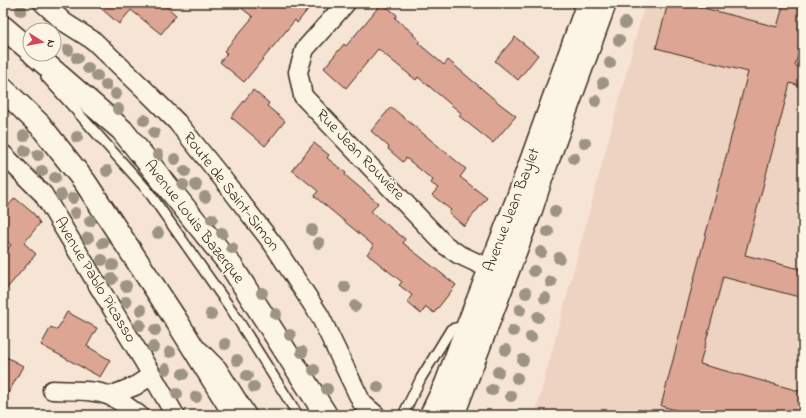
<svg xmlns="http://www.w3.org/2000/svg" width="806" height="418" font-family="'Indie Flower',sans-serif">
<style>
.built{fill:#eed2c2}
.building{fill:#dda694;stroke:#3b2a1e}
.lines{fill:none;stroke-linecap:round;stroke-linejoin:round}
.service-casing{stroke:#3b2a1e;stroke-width:12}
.minor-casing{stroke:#3b2a1e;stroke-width:21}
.tertiary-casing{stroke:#3b2a1e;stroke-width:25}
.secondary-casing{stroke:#3b2a1e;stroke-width:25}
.service{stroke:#fcf5e5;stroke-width:9}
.minor{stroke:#fcf5e5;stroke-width:18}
.tertiary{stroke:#fcf5e5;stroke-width:22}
.secondary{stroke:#fcf5e5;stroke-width:22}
.tree{fill:#9d9481}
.labels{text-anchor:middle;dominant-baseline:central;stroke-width:3;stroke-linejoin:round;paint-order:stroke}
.street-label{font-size:16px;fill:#3b2a1e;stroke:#fcf5e5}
</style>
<rect width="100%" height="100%" fill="#f6e5d5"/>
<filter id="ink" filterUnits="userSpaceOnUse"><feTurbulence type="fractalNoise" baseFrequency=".025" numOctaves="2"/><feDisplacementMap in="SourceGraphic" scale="8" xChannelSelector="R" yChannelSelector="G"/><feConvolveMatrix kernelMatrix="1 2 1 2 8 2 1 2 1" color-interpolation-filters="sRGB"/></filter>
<g filter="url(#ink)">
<path class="built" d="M 645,3 L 803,3 L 803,415 L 535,415 Z"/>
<path class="building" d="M 95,3 L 162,3 L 176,15 L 161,34 L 131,10 L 119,24 Z
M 235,3 L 313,3 L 297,23 L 295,20 L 244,82 L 220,62 L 227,53 L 224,51 L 253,17 Z
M 382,3 L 397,15 L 395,18 L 414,34 L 413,35 L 420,41 L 418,43 L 444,65 L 448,60 L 500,104 L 516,116 L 493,143 L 459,116 L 461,113 L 418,77 L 416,80 L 378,49 L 346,88 L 324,68 L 344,44 L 346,46 Z
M 668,3 L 697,3 L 696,6 L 777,27 L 784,3 L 803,3 L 803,35 L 795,66 L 803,68 L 803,87 L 790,83 L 745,255 L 803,270 L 803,298 L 723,277 L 700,364 L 803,392 L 803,415 L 694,415 L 661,406 L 748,72 L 656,48 Z
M 515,37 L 538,55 L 518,80 L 495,61 Z
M 253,90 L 269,103 L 267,106 L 285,121 L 265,146 L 231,117 Z
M 391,107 L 466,169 L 460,177 L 487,198 L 464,226 L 449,213 L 451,210 L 432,195 L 438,188 L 431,183 L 433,180 L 406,158 L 403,162 L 388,149 L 389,147 L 371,131 Z
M 314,143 L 329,155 L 327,158 L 346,173 L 345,175 L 378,203 L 371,212 L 405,239 L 403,243 L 456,285 L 434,313 L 426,307 L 421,314 L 407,302 L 412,295 L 399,285 L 402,282 L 367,254 L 374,246 L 314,196 L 318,191 L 292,170 Z
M 15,198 L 34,214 L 40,223 L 24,243 L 36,254 L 3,293 L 3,255 L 11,245 L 3,238 L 3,212 Z
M 67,312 L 97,328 L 87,346 L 110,360 L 100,377 L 41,345 L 51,327 L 57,330 Z
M 3,355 L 23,366 L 3,403 Z"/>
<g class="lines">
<g class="service-casing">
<path id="service" d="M 46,77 L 148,191 L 233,312 L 298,415
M 202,347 L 221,366 L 252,415
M 405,415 L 404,413 L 421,378 L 451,329 L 467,325"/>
</g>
<g class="minor-casing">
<path id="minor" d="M 43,3 L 64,22 L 94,41 L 145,90 L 177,122 L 222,178 L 273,244 L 320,316 L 362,403 L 376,415
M 346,3 L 305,49 L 298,72 L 303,96 L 445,245 L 458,254 L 503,275
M 3,154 L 43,194 L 152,375 L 175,415
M 52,390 C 71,391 93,389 110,396 C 121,401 130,409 139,415
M 110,396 L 135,386 L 152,375"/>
</g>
<g class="tertiary-casing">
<path id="tertiary" d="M 431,415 L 446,384 L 468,325 L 517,200 L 588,3
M 453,415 L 531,210 L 542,176 L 605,3"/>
</g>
<g class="secondary-casing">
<path id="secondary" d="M 3,27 L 30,50
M 34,54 L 122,130 L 232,267 L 326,415
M 3,89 L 40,125 L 85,182 L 176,320 L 235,415"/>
</g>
<use href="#service" class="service"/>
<use href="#minor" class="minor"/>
<use href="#tertiary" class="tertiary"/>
<use href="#secondary" class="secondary"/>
</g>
<g class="tree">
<circle cx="21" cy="10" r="6"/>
<circle cx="625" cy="23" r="6"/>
<circle cx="619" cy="40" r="6"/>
<circle cx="68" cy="50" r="6"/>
<circle cx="77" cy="58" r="6"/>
<circle cx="610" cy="63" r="6"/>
<circle cx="88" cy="68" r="6"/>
<circle cx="97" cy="76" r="6"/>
<circle cx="603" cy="83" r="6"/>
<circle cx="106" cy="85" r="6"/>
<circle cx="116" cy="94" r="6"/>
<circle cx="596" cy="101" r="6"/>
<circle cx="118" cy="109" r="6"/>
<circle cx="144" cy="120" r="6"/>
<circle cx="154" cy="133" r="6"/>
<circle cx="24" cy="136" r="6"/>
<circle cx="77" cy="137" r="6"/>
<circle cx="585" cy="143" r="6"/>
<circle cx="25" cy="151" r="6"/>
<circle cx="38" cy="155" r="6"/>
<circle cx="158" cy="155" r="6"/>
<circle cx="574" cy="158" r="6"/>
<circle cx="175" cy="159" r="6"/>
<circle cx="42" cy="171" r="6"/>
<circle cx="107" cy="171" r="6"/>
<circle cx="185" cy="171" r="6"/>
<circle cx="55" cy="178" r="6"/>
<circle cx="183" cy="185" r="6"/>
<circle cx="196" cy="185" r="6"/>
<circle cx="61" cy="195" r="6"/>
<circle cx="205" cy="197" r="6"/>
<circle cx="73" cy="198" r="6"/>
<circle cx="555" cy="211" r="6"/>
<circle cx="75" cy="213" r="6"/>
<circle cx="212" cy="219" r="6"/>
<circle cx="90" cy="221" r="6"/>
<circle cx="312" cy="230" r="6"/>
<circle cx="548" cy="232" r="6"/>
<circle cx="158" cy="233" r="6"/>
<circle cx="222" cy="233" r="6"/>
<circle cx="88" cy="238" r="6"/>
<circle cx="103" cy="243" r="6"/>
<circle cx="319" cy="243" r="6"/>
<circle cx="232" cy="248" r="6"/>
<circle cx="541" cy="252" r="6"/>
<circle cx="559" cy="258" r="6"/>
<circle cx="102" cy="260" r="6"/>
<circle cx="113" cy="265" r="6"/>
<circle cx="534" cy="271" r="6"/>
<circle cx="112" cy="279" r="6"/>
<circle cx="551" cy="282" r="6"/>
<circle cx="126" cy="286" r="6"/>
<circle cx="345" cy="287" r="6"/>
<circle cx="262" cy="293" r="6"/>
<circle cx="526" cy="293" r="6"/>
<circle cx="545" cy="298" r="6"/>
<circle cx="126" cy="302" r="6"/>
<circle cx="355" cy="306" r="6"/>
<circle cx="141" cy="310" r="6"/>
<circle cx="520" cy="310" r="6"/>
<circle cx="211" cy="314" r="6"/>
<circle cx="276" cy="314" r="6"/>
<circle cx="538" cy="317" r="6"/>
<circle cx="140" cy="325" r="6"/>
<circle cx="155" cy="330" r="6"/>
<circle cx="513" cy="331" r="6"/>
<circle cx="290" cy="335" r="6"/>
<circle cx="531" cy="337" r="6"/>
<circle cx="225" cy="344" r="6"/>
<circle cx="153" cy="347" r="6"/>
<circle cx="506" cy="350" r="6"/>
<circle cx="170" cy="352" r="6"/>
<circle cx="302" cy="352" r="6"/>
<circle cx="237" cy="360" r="6"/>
<circle cx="523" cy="360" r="6"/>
<circle cx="166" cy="369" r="6"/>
<circle cx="314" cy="370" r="6"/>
<circle cx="498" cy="372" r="6"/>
<circle cx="183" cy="374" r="6"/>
<circle cx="247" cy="376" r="6"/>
<circle cx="517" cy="378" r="6"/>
<circle cx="254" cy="387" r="6"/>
<circle cx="378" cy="387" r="6"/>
<circle cx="327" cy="389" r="6"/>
<circle cx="492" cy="390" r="6"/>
<circle cx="177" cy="394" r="6"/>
<circle cx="511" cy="396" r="6"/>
<circle cx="196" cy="397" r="6"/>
</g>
</g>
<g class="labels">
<g class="street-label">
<text transform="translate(360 155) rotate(46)">Rue Jean Rouvière</text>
<text transform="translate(231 192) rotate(52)">Route de Saint-Simon</text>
<text transform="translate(512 210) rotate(-69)">Avenue Jean Baylet</text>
<text transform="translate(194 222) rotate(52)">Avenue Louis Bazerque</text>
<text transform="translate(95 280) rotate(59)">Avenue Pablo Picasso</text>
</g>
</g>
<rect width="806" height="418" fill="none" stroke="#fcf5e5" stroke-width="16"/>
<rect x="8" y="8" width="790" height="402" fill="none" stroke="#3b2a1e" stroke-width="1.5" filter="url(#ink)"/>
<g transform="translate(42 42) rotate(101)"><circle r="19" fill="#fcf5e5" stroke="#afa495"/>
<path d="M0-3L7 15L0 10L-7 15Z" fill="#d1495b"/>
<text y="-6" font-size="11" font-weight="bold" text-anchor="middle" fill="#3b2a1e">N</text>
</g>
</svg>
